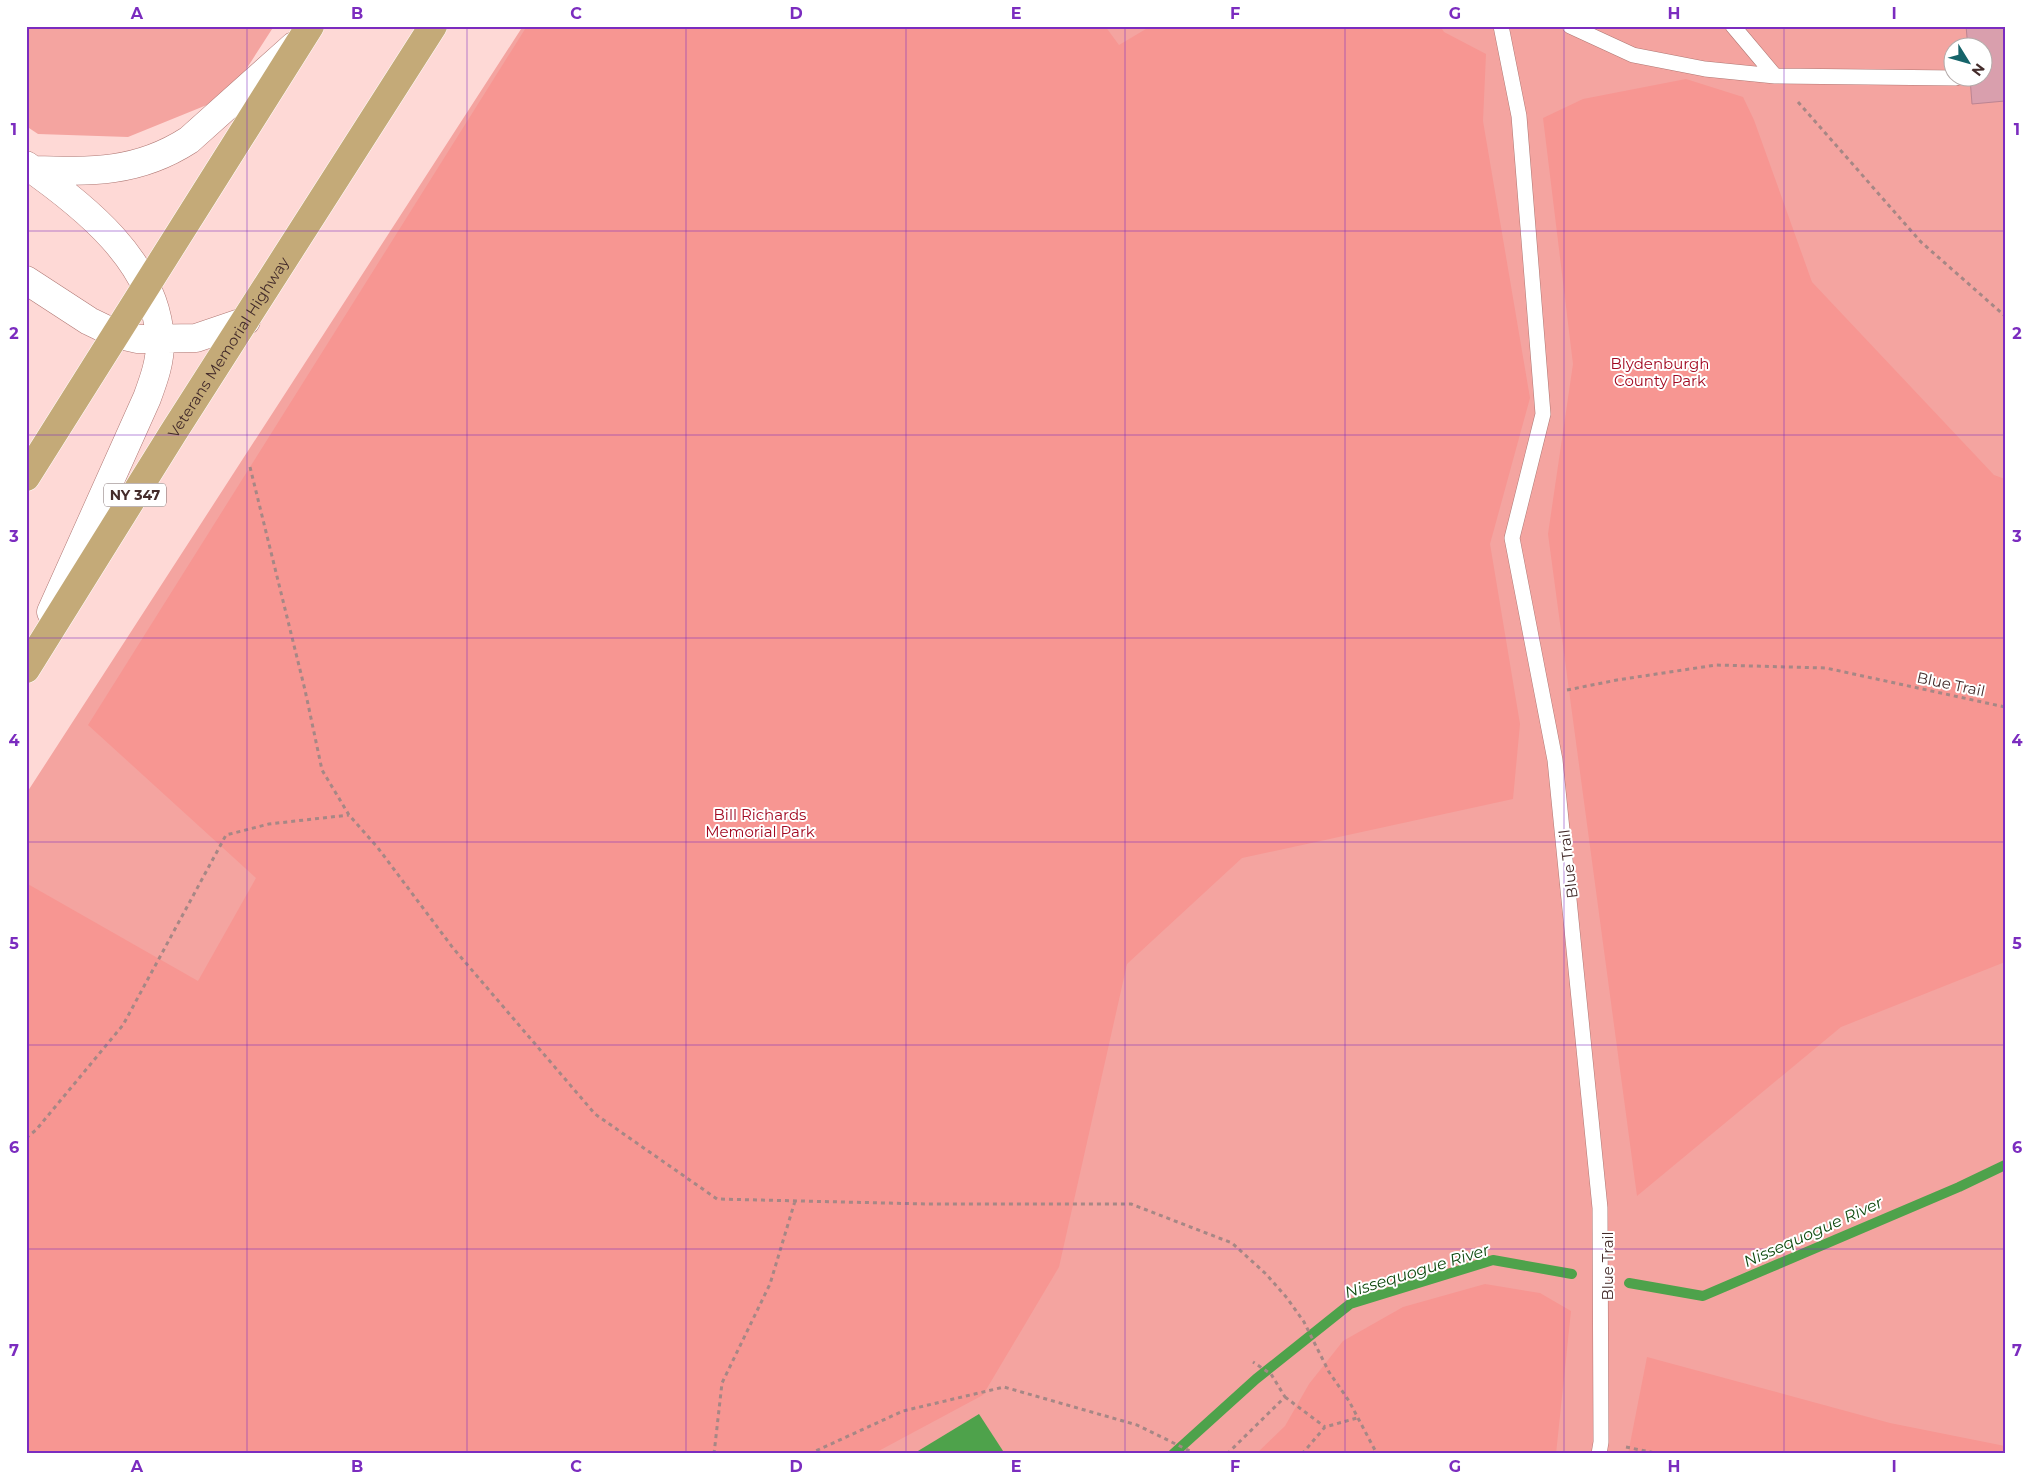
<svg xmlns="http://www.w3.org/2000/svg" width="2031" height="1480" font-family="Montserrat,sans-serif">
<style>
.green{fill:#f4a4a0;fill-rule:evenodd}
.forest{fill:#f79692}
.water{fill:#4ea24b}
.shadow{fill:#0003}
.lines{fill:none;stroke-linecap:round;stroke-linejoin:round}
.stream{stroke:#4ea24b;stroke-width:10}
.building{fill:#d99fad;stroke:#bc8492}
.service-casing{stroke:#af7773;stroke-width:16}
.tertiary-casing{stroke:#af7773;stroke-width:29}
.trunk-casing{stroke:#fff;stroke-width:29}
.path{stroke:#a68785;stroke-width:3;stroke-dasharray:4 4;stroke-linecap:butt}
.service{stroke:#fff;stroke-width:15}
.tertiary{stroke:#fff;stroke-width:28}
.trunk{stroke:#c4aa78;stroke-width:28}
.grid{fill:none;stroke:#7b2cbf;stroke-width:1;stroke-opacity:0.55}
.labels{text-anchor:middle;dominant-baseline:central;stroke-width:4;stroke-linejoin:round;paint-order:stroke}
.shield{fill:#fff;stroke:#7c6b6b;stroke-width:1}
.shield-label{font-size:14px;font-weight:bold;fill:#442c2b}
.street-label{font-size:15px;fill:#442c2b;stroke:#fff}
.park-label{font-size:15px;fill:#a10921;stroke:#fff}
.water-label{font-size:16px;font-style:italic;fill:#114b10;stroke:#fff}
.neatline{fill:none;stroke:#7b2cbf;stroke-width:2}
.grid-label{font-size:16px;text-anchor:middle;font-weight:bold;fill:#7b2cbf}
</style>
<rect width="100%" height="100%" fill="#fed9d6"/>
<path class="green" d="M 26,26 L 274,26 L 229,96 L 128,137 L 38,134 L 26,126 Z
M 523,26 L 2005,26 L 2005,1454 L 26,1454 L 26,794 ZM 1954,48 L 1984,48 L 1984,78 L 1954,78 Z"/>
<path class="forest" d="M 527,26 L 1105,26 L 1119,45 L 1151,26 L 1440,26 L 1444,32 L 1486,54 L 1483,121 L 1530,398 L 1490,544 L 1520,724 L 1513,799 L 1242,858 L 1127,964 L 1059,1267 L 983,1395 L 873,1454 L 26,1454 L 26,883 L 198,981 L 256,878 L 88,725 Z
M 1686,79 L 1743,97 L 1754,120 L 1812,282 L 1994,475 L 2005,479 L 2005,962 L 1841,1027 L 1637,1196 L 1548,534 L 1573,364 L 1543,118 L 1583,99 Z
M 1485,1284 L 1540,1293 L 1571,1311 L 1556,1454 L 1256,1454 L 1285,1426 L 1309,1384 L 1343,1341 L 1403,1307 Z
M 1647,1357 L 1890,1423 L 2005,1446 L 2005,1454 L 1628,1454 Z"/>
<path class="water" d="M 979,1414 L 1005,1454 L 913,1454 Z"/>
<path class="shadow" d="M 2005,26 L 2005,100 L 1973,103 L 1971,78 L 1984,78 L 1984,48 Z"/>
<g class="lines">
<path class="stream" d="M 1629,1283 L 1703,1296 L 1959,1187 L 2005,1165
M 1173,1454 L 1256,1379 L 1350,1304 L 1493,1260 L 1572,1274"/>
</g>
<path class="building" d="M 1966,26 L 2005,26 L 2005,101 L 1972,104 L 1970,78 L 1984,78 L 1984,48 L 1968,48 Z"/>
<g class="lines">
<g class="service-casing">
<path id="service" d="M 1501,26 L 1519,116 L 1543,414 L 1512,538 L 1555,760 L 1600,1208 L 1601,1442 L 1599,1454
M 1570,26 L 1633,55 L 1705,69 L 1775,76 L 1956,78
M 1733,26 L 1775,76"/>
</g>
<g class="tertiary-casing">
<path id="tertiary" d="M 26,165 C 83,205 156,262 160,339 C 161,360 154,379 147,398 L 51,612
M 33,170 C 91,172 138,173 189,140 L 294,46
M 26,280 L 89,321 L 116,334 L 138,339 L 196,338 L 246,321"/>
</g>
<g class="trunk-casing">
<g id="trunk">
<path d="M 26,477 L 310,26"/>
<path id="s1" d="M 26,669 L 173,433 L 433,26"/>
</g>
</g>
<path class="path" d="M 1798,102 L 1921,242 L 2005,316
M 250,467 L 305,690 L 322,770 L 349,815 L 378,848 L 453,948 L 595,1114 L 717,1199 L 927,1204 L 1131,1204 L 1232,1243 L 1266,1274 L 1287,1298 L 1304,1322 L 1329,1372 L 1349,1401 L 1377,1454
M 1567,690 L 1617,680 L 1716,665 L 1826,668 L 2005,707
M 26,1138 L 36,1130 L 123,1025 L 226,835 L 269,824 L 349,815
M 1285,1397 L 1325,1427
M 1626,1447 L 1660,1454
M 714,1454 L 722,1383 L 770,1284 L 795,1201
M 809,1454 L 903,1411 L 1004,1387 L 1137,1425 L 1196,1454
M 1227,1454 L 1285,1397 L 1271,1374 L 1253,1362
M 1302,1454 L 1325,1427 L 1357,1418"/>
<use href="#service" class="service"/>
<use href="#tertiary" class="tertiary"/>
<use href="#trunk" class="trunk"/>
</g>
<path class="grid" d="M 247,26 L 247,1454M 467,26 L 467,1454M 686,26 L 686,1454M 906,26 L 906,1454M 1125,26 L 1125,1454M 1345,26 L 1345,1454M 1564,26 L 1564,1454M 1784,26 L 1784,1454M 26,231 L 2005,231M 26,435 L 2005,435M 26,638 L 2005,638M 26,842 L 2005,842M 26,1045 L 2005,1045M 26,1249 L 2005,1249"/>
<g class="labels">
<rect class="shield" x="104" y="483.5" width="62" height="23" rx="4"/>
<g class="shield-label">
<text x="135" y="495">NY 347</text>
</g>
<g class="street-label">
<text stroke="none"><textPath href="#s1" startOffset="380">Veterans Memorial Highway</textPath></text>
<text transform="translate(1951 684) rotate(12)">Blue Trail</text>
<text transform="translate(1568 864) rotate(-97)">Blue Trail</text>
<text transform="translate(1607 1266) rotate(-90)">Blue Trail</text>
</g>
<g class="park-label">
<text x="1660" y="363">Blydenburgh<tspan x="1660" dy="17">County Park</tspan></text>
<text x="760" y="814">Bill Richards<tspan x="760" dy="17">Memorial Park</tspan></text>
</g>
<g class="water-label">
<text transform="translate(1813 1232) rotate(-24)">Nissequogue River</text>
<text transform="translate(1417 1271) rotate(-17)">Nissequogue River</text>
</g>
</g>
<rect width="2031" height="1480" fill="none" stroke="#ffffff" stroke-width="55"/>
<g transform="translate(1968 62) rotate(127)"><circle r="24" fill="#ffffff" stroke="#b4abaa"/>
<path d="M0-4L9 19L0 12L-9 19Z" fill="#16646a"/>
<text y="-8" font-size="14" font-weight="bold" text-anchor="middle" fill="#442c2b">N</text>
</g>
<rect x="28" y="28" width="1976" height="1424" class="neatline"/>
<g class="grid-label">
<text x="137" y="19">A</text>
<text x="357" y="19">B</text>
<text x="576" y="19">C</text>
<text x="796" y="19">D</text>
<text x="1016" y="19">E</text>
<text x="1235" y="19">F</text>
<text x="1455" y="19">G</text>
<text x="1674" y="19">H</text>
<text x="1894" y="19">I</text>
<text x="14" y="135">1</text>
<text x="2017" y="135">1</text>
<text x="14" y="339">2</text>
<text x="2017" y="339">2</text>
<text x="14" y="542">3</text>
<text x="2017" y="542">3</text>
<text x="14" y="746">4</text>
<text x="2017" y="746">4</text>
<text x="14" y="949">5</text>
<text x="2017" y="949">5</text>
<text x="14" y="1153">6</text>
<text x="2017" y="1153">6</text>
<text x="14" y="1356">7</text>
<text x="2017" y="1356">7</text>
<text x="137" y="1472">A</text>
<text x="357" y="1472">B</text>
<text x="576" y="1472">C</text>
<text x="796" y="1472">D</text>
<text x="1016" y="1472">E</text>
<text x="1235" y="1472">F</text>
<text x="1455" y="1472">G</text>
<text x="1674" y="1472">H</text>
<text x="1894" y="1472">I</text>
</g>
</svg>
